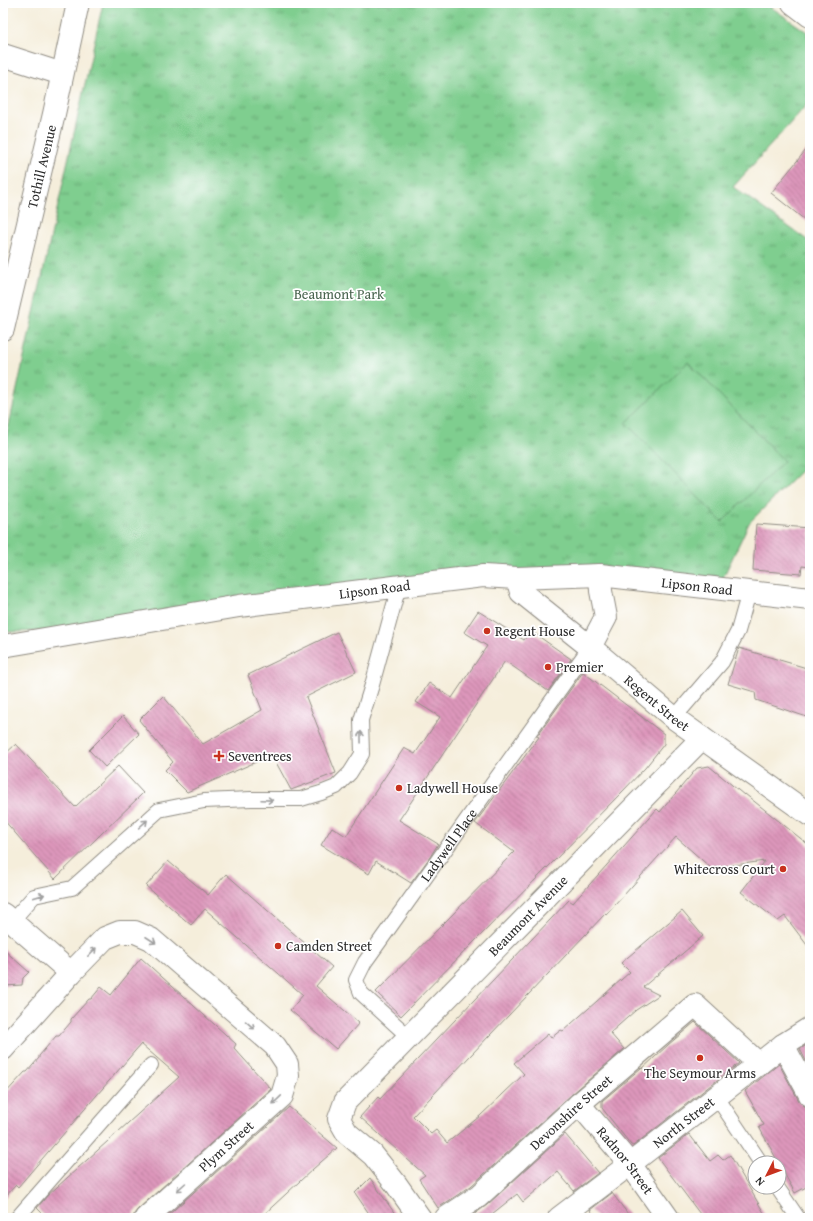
<svg xmlns="http://www.w3.org/2000/svg" width="813" height="1221" font-family="'Gentium Book Plus',serif">
<style>
.grass{fill:url(#grass-tufts);stroke:#557c5d}
.garden{fill:#7fce8f;stroke:#557c5d}
.building{fill:url(#building-back-hatch)}
.lines{fill:none;stroke-linecap:round;stroke-linejoin:round}
.service-casing{stroke:#908c83;stroke-width:16}
.minor-casing{stroke:#908c83;stroke-width:24}
.secondary-casing{stroke:#908c83;stroke-width:24}
.service{stroke:#fff;stroke-width:14}
.minor{stroke:#fff;stroke-width:22}
.secondary{stroke:#fff;stroke-width:22}
.oneway{stroke:#a0a0a0}
.poi-dot{fill:#c8321e;stroke:#fff;stroke-width:1.5}
.labels{text-anchor:middle;dominant-baseline:central;stroke-width:3.5;stroke-linejoin:round;paint-order:stroke}
.street-label{font-size:14px;fill:#2b2b2b;stroke:#fff}
.park-label{font-size:14px;fill:#48644e;stroke:#fff}
.poi-label{font-size:14px;fill:#2b2b2b;stroke:#fff;text-anchor:start}
</style>
<defs>
<pattern id="grass-tufts" width="24" height="20" patternUnits="userSpaceOnUse"><rect width="24" height="20" fill="#7fce8f"/><path d="M3 7l-1-3M5 7V3M7 7l1-3M15 17l-1-3M17 17v-4M19 17l1-3" fill="none" stroke="#68a775"/></pattern>
<pattern id="building-back-hatch" width="6" height="6" patternUnits="userSpaceOnUse"><rect width="6" height="6" fill="#dd96bb"/><path d="M-1 5l2 2M0 0l6 6M5-1l2 2" fill="none" stroke="#b37b98"/></pattern>
</defs>
<rect width="100%" height="100%" fill="#fff"/>
<filter id="ink" filterUnits="userSpaceOnUse"><feTurbulence type="fractalNoise" baseFrequency=".025" numOctaves="2"/><feDisplacementMap in="SourceGraphic" scale="8" xChannelSelector="R" yChannelSelector="G"/><feConvolveMatrix kernelMatrix="1 2 1 2 8 2 1 2 1" color-interpolation-filters="sRGB"/></filter>
<filter id="wash" filterUnits="userSpaceOnUse"><feTurbulence type="fractalNoise" baseFrequency=".012" numOctaves="4" result="noise"/><feDisplacementMap in="SourceGraphic" scale="16" xChannelSelector="R" yChannelSelector="G"/><feGaussianBlur stdDeviation="0.9" result="paint"/><feColorMatrix in="noise" values="0 0 0 0 0 0 0 0 0 0 0 0 0 0 0 0 0 1.4 0 .05"/><feComposite in="paint" operator="in"/></filter>
<g filter="url(#wash)">
<rect width="100%" height="100%" fill="#f5eedb"/>
<path class="grass" d="M 103,3 L 765,3 L 810,34 L 810,101 L 733,187 L 810,242 L 810,462 L 749,523 L 720,584 L 600,571 L 63,631 L 3,632 L 3,452 Z"/>
<path class="garden" d="M 688,362 L 784,461 L 722,522 L 626,423 Z"/>
<g id="blocks">
<path class="building" d="M 810,145 L 810,224 L 771,193 Z
M 756,524 L 810,528 L 810,567 L 802,566 L 801,574 L 753,570 Z
M 478,611 L 524,640 L 531,631 L 571,659 L 548,691 L 505,661 L 399,820 L 438,844 L 430,857 L 411,883 L 376,861 L 369,874 L 321,845 L 332,827 L 346,836 L 404,748 L 415,754 L 440,717 L 416,702 L 429,683 L 452,698 L 487,646 L 464,632 Z
M 337,632 L 356,672 L 306,697 L 336,773 L 291,790 L 272,755 L 187,792 L 165,770 L 173,762 L 139,720 L 163,696 L 203,744 L 262,710 L 248,675 Z
M 739,648 L 810,669 L 810,718 L 756,700 L 755,692 L 728,684 Z
M 583,672 L 664,734 L 664,744 L 645,768 L 622,792 L 401,1016 L 376,992 L 514,852 L 475,823 L 539,737 L 537,736 Z
M 123,716 L 139,734 L 105,767 L 89,750 Z
M 16,744 L 75,807 L 118,766 L 143,793 L 55,879 L 3,819 L 3,756 Z
M 709,766 L 744,795 L 745,794 L 810,846 L 810,949 L 785,916 L 778,921 L 741,892 L 765,861 L 711,868 L 676,837 L 606,915 L 605,914 L 413,1116 L 431,1134 L 436,1130 L 447,1143 L 480,1116 L 524,1074 L 514,1063 L 548,1034 L 551,1038 L 561,1030 L 563,1031 L 630,972 L 621,963 L 682,911 L 703,936 L 643,987 L 659,995 L 636,1010 L 610,1033 L 624,1049 L 571,1095 L 471,1186 L 438,1208 L 419,1179 L 425,1175 L 360,1117 L 378,1097 L 380,1099 L 569,900 L 573,903 L 657,809 L 660,812 L 697,768 Z
M 168,861 L 208,895 L 226,874 L 332,967 L 316,986 L 359,1023 L 336,1049 L 290,1010 L 303,995 L 205,909 L 191,925 L 146,886 Z
M 3,949 L 29,972 L 23,978 L 22,985 L 3,986 Z
M 141,958 L 236,1044 L 234,1048 L 271,1089 L 138,1209 L 134,1214 L 134,1218 L 47,1218 L 37,1208 L 47,1196 L 179,1077 L 141,1044 L 84,1110 L 18,1187 L 16,1185 L 3,1199 L 3,1096 L 25,1072 L 27,1072 L 39,1058 L 39,1056 L 45,1049 L 56,1036 L 59,1036 L 71,1022 L 71,1019 L 89,999 L 91,999 L 101,987 L 111,995 Z
M 695,1022 L 739,1063 L 633,1146 L 631,1145 L 602,1108 L 602,1101 L 641,1068 L 642,1069 L 668,1045 Z
M 810,1043 L 810,1069 L 800,1049 Z
M 779,1064 L 799,1101 L 804,1106 L 810,1107 L 810,1185 L 795,1193 L 759,1127 L 764,1125 L 745,1091 Z
M 289,1107 L 337,1148 L 313,1169 L 260,1218 L 165,1218 Z
M 565,1134 L 598,1173 L 574,1191 L 558,1172 L 523,1202 L 517,1194 L 487,1218 L 469,1218 L 487,1205 Z
M 689,1134 L 710,1161 L 718,1155 L 723,1160 L 730,1155 L 767,1218 L 703,1218 L 658,1158 Z
M 370,1178 L 398,1218 L 372,1218 L 355,1193 Z
M 612,1193 L 631,1218 L 597,1218 L 590,1210 Z"/>
</g>
</g>
<g filter="url(#ink)">
<use href="#blocks" fill-opacity="0" stroke="#908c83" stroke-width="1"/>
<g class="lines">
<g class="service-casing">
<g id="service">
<path d="M 674,718 L 722,662 L 738,631 L 749,592"/>
<path d="M 11,922 L 34,896 L 72,888 L 159,810 L 204,801 L 251,799 L 301,799 L 321,793 L 336,787 L 350,773 L 362,754 L 361,720 L 372,685 L 399,586"/>
<path id="s1" d="M 409,1037 L 361,993 L 356,980 L 365,962 L 590,647"/>
<path d="M 716,1096 L 761,1163"/>
<path d="M 777,1187 L 798,1218"/>
<path d="M 17,1218 L 151,1065"/>
</g>
</g>
<g class="minor-casing">
<g id="minor">
<path d="M 793,3 L 810,16"/>
<path d="M 3,55 L 62,74"/>
<path id="s2" d="M 517,578 L 521,592 L 590,647 L 674,718 L 810,815"/>
<path id="s3" d="M 3,646 L 239,606 L 483,576 L 517,578 L 600,575 L 810,599"/>
<path d="M 590,647 L 606,617 L 601,591 L 600,575"/>
<path d="M 3,914 L 71,973"/>
<path d="M 783,1045 L 810,1095"/>
<path d="M 3,1049 L 71,973 L 105,938 L 120,932 L 135,932 L 151,939 L 275,1046 L 287,1064 L 288,1076 L 282,1096 L 146,1218"/>
<path id="s4" d="M 579,1104 L 630,1164 L 668,1218"/>
<path id="s5" d="M 420,1218 L 396,1184 L 373,1155 L 347,1133 L 339,1119 L 345,1102 L 702,738"/>
<path id="s6" d="M 446,1218 L 479,1196 L 579,1104 L 695,1005 L 759,1064"/>
<path id="s7" d="M 559,1218 L 630,1164 L 783,1045 L 810,1028"/>
</g>
</g>
<g class="secondary-casing">
<g id="secondary">
<path id="s8" d="M 3,329 L 54,114 L 78,3"/>
</g>
</g>
<use href="#service" class="service"/>
<use href="#minor" class="minor"/>
<use href="#secondary" class="secondary"/>
</g>
<defs><path id="oneway-shaft" d="M-6 0H5M1.5-3L5.5 0L1.5 3" fill="none" stroke-width="1.6" stroke-linecap="round" stroke-linejoin="round"/></defs>
<g class="oneway">
<use href="#oneway-shaft" transform="translate(361 737) rotate(-91)"/>
<use href="#oneway-shaft" transform="translate(267 800) rotate(2)"/>
<use href="#oneway-shaft" transform="translate(143 824) rotate(-42)"/>
<use href="#oneway-shaft" transform="translate(39 896) rotate(-16)"/>
<use href="#oneway-shaft" transform="translate(151 940) rotate(33)"/>
<use href="#oneway-shaft" transform="translate(92 952) rotate(-45)"/>
<use href="#oneway-shaft" transform="translate(250 1025) rotate(41)"/>
<use href="#oneway-shaft" transform="translate(277 1100) rotate(136)"/>
<use href="#oneway-shaft" transform="translate(181 1187) rotate(138)"/>
</g>
</g>
<g class="poi-dot">
<circle cx="487" cy="631" r="4"/>
<circle cx="548" cy="667" r="4"/>
<path d="M217 750h4v4h4v4h-4v4h-4v-4h-4v-4h4z"/>
<circle cx="399" cy="788" r="4"/>
<circle cx="783" cy="869" r="4"/>
<circle cx="278" cy="946" r="4"/>
<circle cx="700" cy="1058" r="4"/>
</g>
<g class="labels">
<g class="street-label">
<text stroke="none"><textPath href="#s8" startOffset="167">Tothill Avenue</textPath></text>
<text stroke="none"><textPath href="#s3" startOffset="700">Lipson Road</textPath></text>
<text stroke="none"><textPath href="#s3" startOffset="376">Lipson Road</textPath></text>
<text stroke="none"><textPath href="#s2" startOffset="190">Regent Street</textPath></text>
<text stroke="none"><textPath href="#s1" startOffset="243">Ladywell Place</textPath></text>
<text stroke="none"><textPath href="#s5" startOffset="408">Beaumont Avenue</textPath></text>
<text stroke="none"><textPath href="#s6" startOffset="164">Devonshire Street</textPath></text>
<text stroke="none"><textPath href="#s7" startOffset="157">North Street</textPath></text>
<text transform="translate(226 1146) rotate(-42)">Plym Street</text>
<text stroke="none"><textPath href="#s4" startOffset="73">Radnor Street</textPath></text>
</g>
<g class="park-label">
<text x="339" y="294">Beaumont Park</text>
</g>
<g class="poi-label">
<text x="495" y="631">Regent House</text>
<text x="556" y="667">Premier</text>
<text x="228" y="756">Seventrees</text>
<text x="407" y="788">Ladywell House</text>
<text x="775" y="869" text-anchor="end">Whitecross Court</text>
<text x="286" y="946">Camden Street</text>
<text x="700" y="1073" text-anchor="middle">The Seymour Arms</text>
</g>
</g>
<rect width="813" height="1221" fill="none" stroke="#fff" stroke-width="16"/>
<g transform="translate(767 1175) rotate(228)"><circle r="19" fill="#ffffff" stroke="#aaaaaa"/>
<path d="M0-3L7 15L0 10L-7 15Z" fill="#c8321e"/>
<text y="-6" font-size="11" font-weight="bold" text-anchor="middle" fill="#2b2b2b">N</text>
</g>
</svg>
